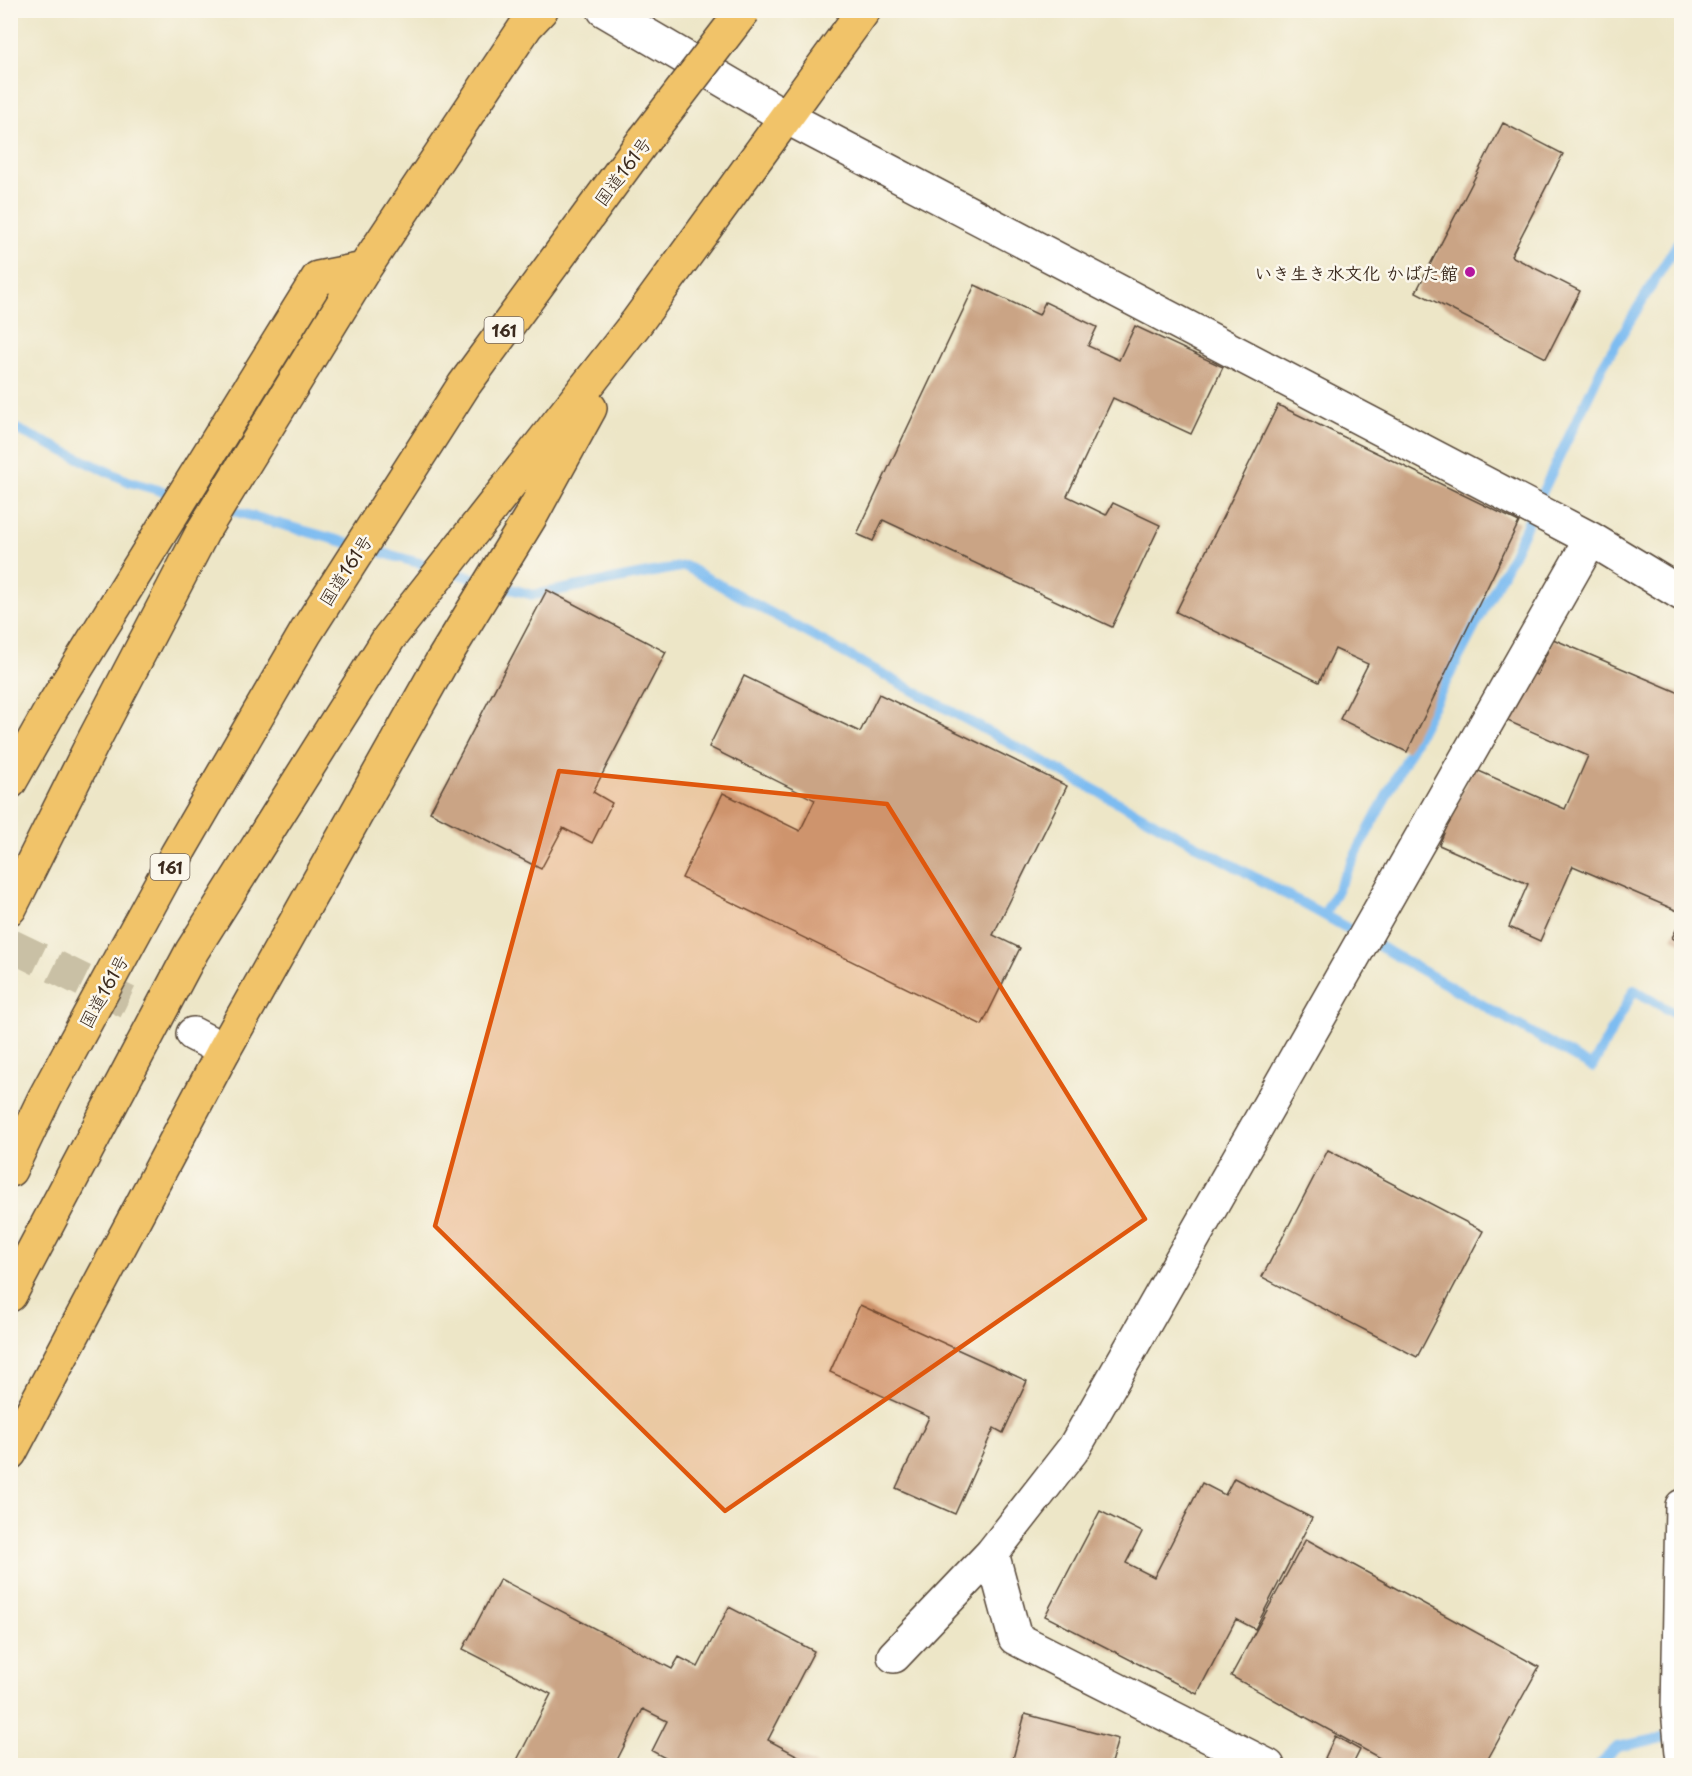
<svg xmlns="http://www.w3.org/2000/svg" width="1692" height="1776" font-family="'Playpen Sans','Klee One',sans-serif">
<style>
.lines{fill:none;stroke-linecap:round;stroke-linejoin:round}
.stream{stroke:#7dbcf1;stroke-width:10}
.building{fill:#caa485}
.minor-tunnel{stroke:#c9c0a5;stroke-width:33;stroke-dasharray:33 16;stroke-linecap:butt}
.minor-casing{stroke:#564637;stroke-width:36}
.highway-casing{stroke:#564637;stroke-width:36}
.minor{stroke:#fff;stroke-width:33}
.highway{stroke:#f1c369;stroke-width:33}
.highway-bridge-casing{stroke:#564637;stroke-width:36;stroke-linecap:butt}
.highway-bridge{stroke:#f1c369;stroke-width:33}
.marked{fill:#df570d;fill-opacity:0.2;stroke:#df570d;stroke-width:4.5;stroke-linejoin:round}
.poi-dot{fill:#b5179e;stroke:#fbf7ec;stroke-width:2}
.labels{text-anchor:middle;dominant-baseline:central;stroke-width:5;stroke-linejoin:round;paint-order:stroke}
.shield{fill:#fbf7ec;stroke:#75685c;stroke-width:1.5}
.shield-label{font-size:16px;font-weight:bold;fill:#3b2a1e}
.street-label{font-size:18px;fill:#3b2a1e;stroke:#fbf7ec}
.poi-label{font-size:18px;font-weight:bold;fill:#3b2a1e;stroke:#fbf7ec;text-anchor:end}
</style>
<rect width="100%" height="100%" fill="#fbf7ec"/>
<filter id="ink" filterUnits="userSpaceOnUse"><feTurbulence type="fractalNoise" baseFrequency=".0167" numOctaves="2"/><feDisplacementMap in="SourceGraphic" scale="12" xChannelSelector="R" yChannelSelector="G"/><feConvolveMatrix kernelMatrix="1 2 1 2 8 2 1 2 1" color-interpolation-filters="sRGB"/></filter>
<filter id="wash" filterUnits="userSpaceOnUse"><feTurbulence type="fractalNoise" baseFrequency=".008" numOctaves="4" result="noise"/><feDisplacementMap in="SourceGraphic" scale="24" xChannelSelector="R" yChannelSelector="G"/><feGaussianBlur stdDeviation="1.35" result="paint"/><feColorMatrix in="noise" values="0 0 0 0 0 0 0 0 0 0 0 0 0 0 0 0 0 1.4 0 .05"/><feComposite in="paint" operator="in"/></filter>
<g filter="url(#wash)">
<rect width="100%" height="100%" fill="#ede6c7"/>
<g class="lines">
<path class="stream" d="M 10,426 L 130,482 L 533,595 L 685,566 L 1324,915 L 1592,1067 L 1634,990 L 1682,1018
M 1324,915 L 1513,554 L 1603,365 L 1682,236
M 1597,1766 L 1617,1747 L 1678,1735"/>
</g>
<g id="blocks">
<path class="building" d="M 1503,123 L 1563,154 L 1511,256 L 1580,291 L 1546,358 L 1416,292 Z
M 975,285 L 1039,315 L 1045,302 L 1097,327 L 1088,346 L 1119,360 L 1135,326 L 1223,367 L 1191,434 L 1113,398 L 1067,496 L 1106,515 L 1113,503 L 1160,525 L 1112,627 L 883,520 L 873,541 L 857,534 Z
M 1278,405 L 1519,522 L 1407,752 L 1340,719 L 1368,664 L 1335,649 L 1319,682 L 1176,612 Z
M 547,590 L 666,652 L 593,792 L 612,803 L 592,843 L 563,828 L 541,869 L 430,812 Z
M 1553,639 L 1682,694 L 1682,908 L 1680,912 L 1573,866 L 1540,941 L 1509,927 L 1528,884 L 1439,845 L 1472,768 L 1565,809 L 1588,756 L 1501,718 L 1522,669 L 1537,675 Z
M 744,676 L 860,732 L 879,694 L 1067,786 L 993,935 L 1020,948 L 982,1025 L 682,878 L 723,793 L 800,831 L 815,800 L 709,747 Z
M 1682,918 L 1682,943 L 1672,938 Z
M 1328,1150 L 1483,1231 L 1417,1357 L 1262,1277 Z
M 860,1305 L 1027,1381 L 1003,1433 L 994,1428 L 955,1514 L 896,1488 L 929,1417 L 830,1372 Z
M 1234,1478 L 1312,1518 L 1255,1629 L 1236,1619 L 1197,1694 L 1045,1616 L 1100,1511 L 1142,1532 L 1126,1563 L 1154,1577 L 1202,1483 L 1225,1495 Z
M 1306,1539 L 1539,1667 L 1484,1766 L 1394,1766 L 1231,1676 Z
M 500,1579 L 672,1669 L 679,1657 L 698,1667 L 729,1607 L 814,1651 L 768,1740 L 817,1766 L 680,1766 L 652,1751 L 667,1721 L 643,1709 L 614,1766 L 514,1766 L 551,1694 L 463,1649 Z
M 1025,1714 L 1118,1739 L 1110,1766 L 1011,1766 Z
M 1335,1736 L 1360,1750 L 1352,1766 L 1340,1766 L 1325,1758 Z"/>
</g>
</g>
<g filter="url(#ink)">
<use href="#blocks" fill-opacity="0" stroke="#564637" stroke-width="1.5"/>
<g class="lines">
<path class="minor-tunnel" d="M 10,945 L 193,1034"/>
<g class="minor-casing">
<path id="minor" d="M 604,10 L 786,117 L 1591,539 L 1682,594
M 193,1034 L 224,1050
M 1682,1506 L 1678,1710 L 1682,1753
M 992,1553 L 1015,1638 L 1268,1766
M 894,1656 L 992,1553 L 1074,1448 L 1591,539"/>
</g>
<g class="highway-casing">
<path id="highway" d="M 10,782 L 53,706 L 318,278 L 364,269
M 10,908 L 95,738 L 203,531 L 364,269 L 526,26 L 541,10
M 10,1170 L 45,1097 L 177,854 L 306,632 L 464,385 L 644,140
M 10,1295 L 192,951 L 389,638 L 637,322 L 864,10
M 10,1453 L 224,1050 L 441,663 L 532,514 L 590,408"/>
</g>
<use href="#minor" class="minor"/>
<use href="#highway" class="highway"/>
<g class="highway-bridge-casing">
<path id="highway-bridge" d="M 644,140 L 744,10"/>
</g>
<use href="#highway-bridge" class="highway-bridge"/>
</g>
</g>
<path class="marked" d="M 559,771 L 887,804 L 1145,1219 L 725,1511 L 435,1226 Z"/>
<circle class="poi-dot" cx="1470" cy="272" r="6"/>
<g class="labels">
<g class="shield">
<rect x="484.5" y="317" width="39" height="26" rx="4.5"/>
<rect x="150.5" y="854" width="39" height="26" rx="4.5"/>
</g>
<g class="shield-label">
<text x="504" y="330">161</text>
<text x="170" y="867">161</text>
</g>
<g class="street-label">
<text transform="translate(622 171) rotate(-53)">国道161号</text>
<text transform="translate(345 570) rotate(-57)">国道161号</text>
<text transform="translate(103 991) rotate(-61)">国道161号</text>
</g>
<g class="poi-label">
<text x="1458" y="272">いき生き水文化 かばた館</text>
</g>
</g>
<rect width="1692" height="1776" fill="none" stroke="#fbf7ec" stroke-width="36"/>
</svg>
